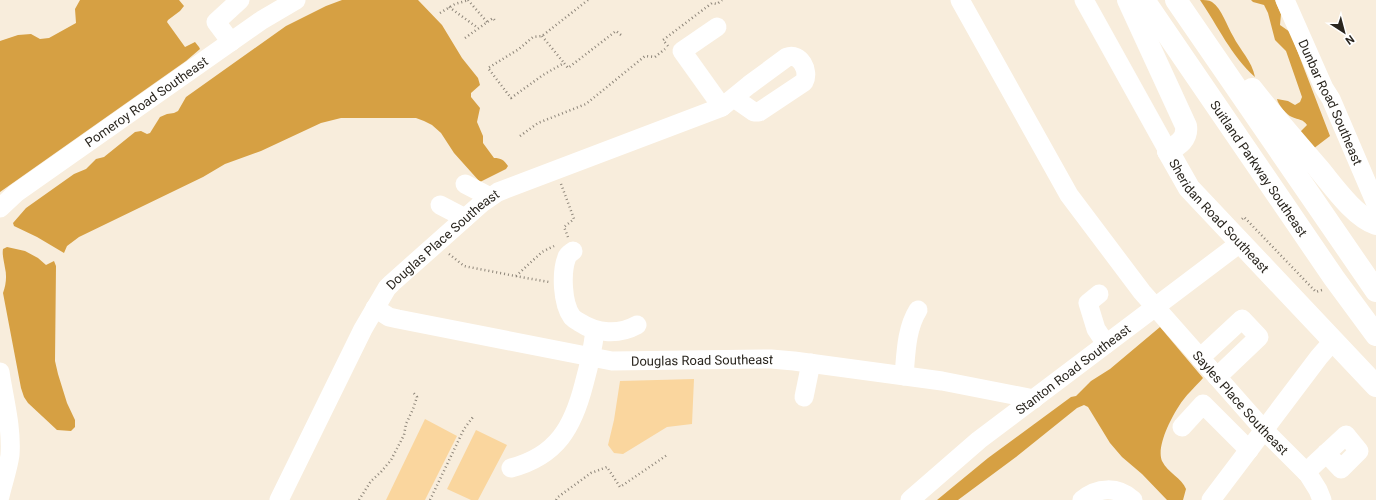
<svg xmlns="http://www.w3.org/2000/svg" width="1376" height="500" font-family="Roboto,sans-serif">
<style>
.green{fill:#fad69e}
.forest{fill:#d6a043}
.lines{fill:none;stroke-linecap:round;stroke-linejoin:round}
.path{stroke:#8d8579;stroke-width:2.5;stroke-dasharray:1 3;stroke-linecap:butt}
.minor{stroke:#fff;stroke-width:19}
.major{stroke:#fff;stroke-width:22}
.highway{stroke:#fff;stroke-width:22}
.labels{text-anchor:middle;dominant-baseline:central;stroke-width:4;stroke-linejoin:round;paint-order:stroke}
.street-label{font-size:13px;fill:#2a261f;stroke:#fff}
</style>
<rect width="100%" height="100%" fill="#f8eddc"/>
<path class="green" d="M 694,379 L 692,424 L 667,427 L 623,454 L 614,453 L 608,445 L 614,420 L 620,381 Z
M 425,419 L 457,436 L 425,500 L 386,500 Z
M 476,430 L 507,445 L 478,500 L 471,500 L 447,489 Z"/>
<path class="forest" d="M 80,0 L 179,0 L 184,6 L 180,11 L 168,20 L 167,22 L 185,47 L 195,42 L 199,47 L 200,49 L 186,61 L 0,192 L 0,41 L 18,35 L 31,34 L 40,39 L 49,38 L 76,23 L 75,9 Z
M 342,0 L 418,0 L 442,25 L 462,58 L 478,78 L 480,85 L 471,93 L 471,97 L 480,108 L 477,122 L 483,136 L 483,143 L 494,158 C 501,158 504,160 508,166 L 506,169 L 480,182 L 454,153 L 441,133 L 432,125 L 424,121 L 416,118 L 341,118 L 321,123 L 261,151 L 225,164 L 203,177 L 79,237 L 67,246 L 64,253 L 37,237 L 14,226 L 13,223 L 26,208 L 74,174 L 86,169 L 96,159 L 104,157 L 135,132 L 141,131 L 147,134 L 150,133 L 160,117 L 167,114 L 174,113 L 178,111 L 186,97 L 286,26 L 326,6 Z
M 1200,0 C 1204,0 1209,0 1212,2 C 1222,9 1227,26 1233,36 C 1240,50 1252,61 1255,77 C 1231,56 1218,26 1200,0 Z
M 1251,0 L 1275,0 L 1281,14 L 1280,25 L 1290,32 L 1330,136 L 1313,149 L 1300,132 L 1307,125 C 1303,119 1299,120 1292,117 C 1287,115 1278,105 1277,99 L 1288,101 L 1295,105 L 1300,102 L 1302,97 L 1286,51 L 1275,40 L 1268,13 L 1264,5 L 1253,2 Z
M 7,247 L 25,251 L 38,258 L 46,265 L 54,261 L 56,266 L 55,361 L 58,374 L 67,403 L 75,420 L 75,427 L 71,431 L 57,430 L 28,403 L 24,397 L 21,388 L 3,293 C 6,285 7,276 5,268 C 4,261 2,255 3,249 Z
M 1160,327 L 1203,378 C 1195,387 1185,396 1179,406 C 1171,418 1156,447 1162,461 C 1168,473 1182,478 1186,489 L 1183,500 L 1167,500 L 1142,474 L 1122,457 L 1110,443 L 1088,407 L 1084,405 L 1077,408 L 1016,457 L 958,500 L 937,500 L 988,458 L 1071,397 L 1076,396 L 1091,381 L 1110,369 Z"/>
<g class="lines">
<path class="path" d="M 468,0 L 487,22
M 588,0 L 542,36 L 533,37 L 519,49 L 488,68 L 511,98 L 543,75 L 564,63 L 568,68 L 616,31 L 621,35
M 449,7 L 478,28
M 440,13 L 455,4 L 469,0
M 542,36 L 564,63
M 465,38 L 493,18 L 496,22
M 668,46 L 663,40 L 712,3 L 717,4 L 722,0
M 520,136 L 538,123 L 586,104 L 645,56 L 655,57 L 665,49
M 561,184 L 574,219 L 564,227 L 568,237
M 1242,219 L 1244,217 L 1316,292 L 1322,290
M 449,254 L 464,266 L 515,276 L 549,282
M 516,276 L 542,252 L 554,246
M 359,500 L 371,481 L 381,472 L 391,460 L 404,435 L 406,424 L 413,409 L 417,397 L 412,391
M 430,500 L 464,429 L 473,417
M 556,500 L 558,497 L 591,473 L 607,467 L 620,487 L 667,455"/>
<g class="minor">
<path id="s1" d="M 960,0 L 1069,195 L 1142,292 L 1264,430 L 1308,474 L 1318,490 L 1322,500"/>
<path d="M 1084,0 L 1168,151"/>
<path id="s2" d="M 1285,0 L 1324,88 L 1331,99 L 1376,204"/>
<path d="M 717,27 L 682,51 L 722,107"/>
<path d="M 231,42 L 216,22 L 240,0"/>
<path d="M 465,184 L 490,197"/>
<path d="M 440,205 L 465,218"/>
<path id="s3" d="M 0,208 L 16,193 L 262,20 L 296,0"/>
<path d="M 573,251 C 571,253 568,254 567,257 C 561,272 562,303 572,317 C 574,319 577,321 579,322 C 597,334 619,335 637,325"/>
<path d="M 1099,294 L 1088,303 L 1096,329 L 1106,344"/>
<path id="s4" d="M 375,308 L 389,317 L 398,319 L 612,361 L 771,359 L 794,361 L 942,381 L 1034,399"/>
<path d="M 1200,358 L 1242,319 L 1259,337 L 1217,377"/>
<path d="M 0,372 C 4,399 12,427 10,455 C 8,469 3,483 0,496"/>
<path d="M 904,376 C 906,354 906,329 918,310"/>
<path d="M 804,397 L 811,363"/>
<path d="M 1182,427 L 1203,404 L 1249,450"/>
<path d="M 511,468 C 557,456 573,427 584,384 C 589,366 593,348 595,330"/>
<path d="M 1306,472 L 1346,435 L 1359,451 L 1341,469 L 1326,453"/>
<path id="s5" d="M 279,500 L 363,329 L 387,288 L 392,283 L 482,203 L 498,192 L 722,107 L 749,85 L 787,57 C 800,52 810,71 804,82 L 759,112 L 754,112 L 734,98"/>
<path id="s6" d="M 910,500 L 979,440 L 1240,243"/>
<path d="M 1082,500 C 1097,487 1118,486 1133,500"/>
<path d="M 1211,500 L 1319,357 L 1333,341"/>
</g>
<path class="major" id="s7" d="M 1168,151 L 1189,188 L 1376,386"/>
<g class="highway">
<path d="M 1128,0 L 1186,126 C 1188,139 1178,145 1168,151"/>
<path id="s8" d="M 1144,0 L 1334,278 L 1376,335"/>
<path d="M 1176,0 L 1376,291"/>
<path d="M 1252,89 C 1273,116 1296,142 1319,169 C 1334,187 1354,216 1376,224"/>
</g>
</g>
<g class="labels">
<g class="street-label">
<text stroke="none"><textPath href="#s3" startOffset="181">Pomeroy Road Southeast</textPath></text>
<text stroke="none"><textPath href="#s2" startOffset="112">Dunbar Road Southeast</textPath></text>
<text stroke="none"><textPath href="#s8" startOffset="204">Suitland Parkway Southeast</textPath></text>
<text stroke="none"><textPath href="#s7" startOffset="83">Sheridan Road Southeast</textPath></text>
<text stroke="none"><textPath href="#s5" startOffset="312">Douglas Place Southeast</textPath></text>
<text stroke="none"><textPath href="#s4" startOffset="334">Douglas Road Southeast</textPath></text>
<text stroke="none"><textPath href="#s6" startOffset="209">Stanton Road Southeast</textPath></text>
<text stroke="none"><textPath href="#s1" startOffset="493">Sayles Place Southeast</textPath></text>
</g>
</g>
<g transform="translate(1344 32) rotate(144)" stroke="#ffffff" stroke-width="3" paint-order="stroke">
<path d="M0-3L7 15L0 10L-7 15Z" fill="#2a261f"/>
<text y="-6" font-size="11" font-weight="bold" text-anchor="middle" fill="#2a261f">N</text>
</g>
</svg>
